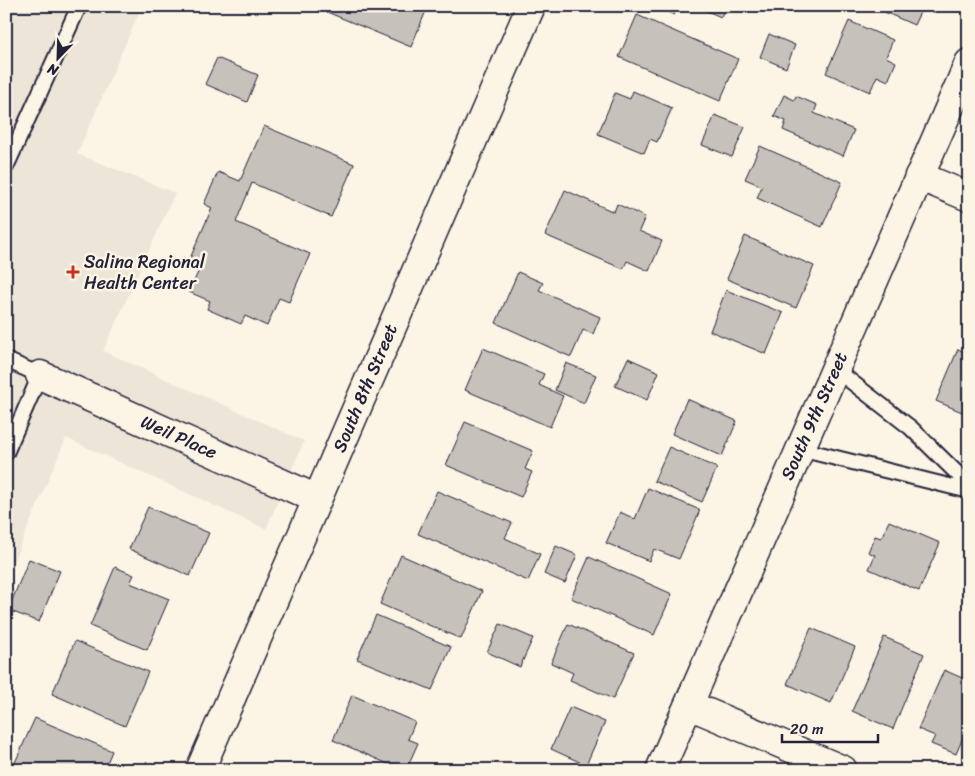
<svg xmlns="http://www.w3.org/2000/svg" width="975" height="776" font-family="Sriracha,sans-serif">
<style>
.built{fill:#ece5d8}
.building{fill:#c6c1bb;stroke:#22223b}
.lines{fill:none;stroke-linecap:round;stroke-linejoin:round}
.lane-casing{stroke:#22223b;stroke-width:18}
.street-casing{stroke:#22223b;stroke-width:31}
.primary-casing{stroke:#22223b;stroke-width:31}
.lane{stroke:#fcf5e5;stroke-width:14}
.street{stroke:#fcf5e5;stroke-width:28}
.primary{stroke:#fcf5e5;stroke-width:28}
.poi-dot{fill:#c8321e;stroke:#fcf5e5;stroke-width:2}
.labels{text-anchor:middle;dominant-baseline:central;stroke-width:5;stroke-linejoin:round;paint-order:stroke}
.poi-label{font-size:18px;fill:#22223b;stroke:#fcf5e5;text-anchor:start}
.street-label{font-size:18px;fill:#22223b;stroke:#fcf5e5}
</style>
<rect width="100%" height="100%" fill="#fcf5e5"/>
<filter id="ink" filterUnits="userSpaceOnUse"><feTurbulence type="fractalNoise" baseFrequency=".02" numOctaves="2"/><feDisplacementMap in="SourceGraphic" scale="10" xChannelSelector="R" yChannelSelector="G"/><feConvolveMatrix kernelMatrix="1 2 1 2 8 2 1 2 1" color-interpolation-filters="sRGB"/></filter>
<g filter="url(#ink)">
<path class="built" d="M 6,6 L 142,6 L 77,154 L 175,193 L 103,351 L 304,441 L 266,529 L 66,438 L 6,579 Z"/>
<path class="building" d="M 330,6 L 428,6 L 411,47 L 327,12 Z
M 654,6 L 678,6 L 674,15 Z
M 695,6 L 726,6 L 721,17 Z
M 871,6 L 923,6 L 914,25 Z
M 637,15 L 738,59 L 720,101 L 619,57 Z
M 849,21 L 893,40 L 886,57 L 896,62 L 888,81 L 877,76 L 870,92 L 826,73 Z
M 769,34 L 795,45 L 786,68 L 760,57 Z
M 217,58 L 258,75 L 247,102 L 205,84 Z
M 633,91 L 672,108 L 657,142 L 650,139 L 644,153 L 598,134 L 615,93 L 630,99 Z
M 784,95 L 794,100 L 796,96 L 817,105 L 814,113 L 854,130 L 843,156 L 783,130 L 786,121 L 774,116 Z
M 715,115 L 745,127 L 732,157 L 702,145 Z
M 264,126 L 354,164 L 331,217 L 252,183 L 236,222 L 310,254 L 289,302 L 279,298 L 267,326 L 245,316 L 241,324 L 207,309 L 210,301 L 189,292 L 200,268 L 188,263 L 212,208 L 204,204 L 218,172 L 240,181 Z
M 760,146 L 842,182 L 822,227 L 757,198 L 762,186 L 745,179 Z
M 565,190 L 614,212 L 617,204 L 645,217 L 639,231 L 662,241 L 649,271 L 627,261 L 623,269 L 545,235 Z
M 745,236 L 814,266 L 796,308 L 727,279 Z
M 518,272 L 543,283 L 539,290 L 600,317 L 593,334 L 583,330 L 571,357 L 496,323 Z
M 726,290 L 783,313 L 766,354 L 710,331 Z
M 483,348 L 544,374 L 539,385 L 563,396 L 550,427 L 465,390 Z
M 958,349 L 969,354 L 969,415 L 936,401 Z
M 628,358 L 659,372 L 647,400 L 615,386 Z
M 566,363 L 596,375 L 584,403 L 555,390 Z
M 687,399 L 737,421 L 722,456 L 672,434 Z
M 465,422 L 533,451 L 525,469 L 532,472 L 521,497 L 446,465 Z
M 669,447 L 717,468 L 702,502 L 654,481 Z
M 648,488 L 700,510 L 679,559 L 654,549 L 649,561 L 606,543 L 620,512 L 635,519 Z
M 437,491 L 512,523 L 505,538 L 540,554 L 528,581 L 418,534 Z
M 148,507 L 209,533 L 190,576 L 129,549 Z
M 889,521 L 940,543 L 919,591 L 869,569 L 875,555 L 868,552 L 875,536 L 881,538 Z
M 556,546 L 577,555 L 565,583 L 544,574 Z
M 401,555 L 482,591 L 461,639 L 380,604 Z
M 589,557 L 672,594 L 654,635 L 571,598 Z
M 29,559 L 60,571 L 39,622 L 8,610 Z
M 115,567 L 134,575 L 130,583 L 169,599 L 147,650 L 90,626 Z
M 376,615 L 451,647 L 432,690 L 357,659 Z
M 500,624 L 533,638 L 520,667 L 487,652 Z
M 568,624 L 634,653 L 613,699 L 570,680 L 573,673 L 551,663 Z
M 811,628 L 855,647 L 831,703 L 787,684 Z
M 884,637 L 924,654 L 893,729 L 852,711 Z
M 75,641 L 148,672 L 125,726 L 52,694 Z
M 944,670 L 969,681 L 969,729 L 967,728 L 956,754 L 931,744 L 935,736 L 918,729 Z
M 352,695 L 415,722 L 408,739 L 418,743 L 406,770 L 402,770 L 333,740 Z
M 570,707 L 605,722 L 586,765 L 551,749 Z
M 35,718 L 112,751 L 104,770 L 19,770 L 13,767 Z"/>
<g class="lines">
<g class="lane-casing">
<path id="lane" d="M 6,167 L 79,6
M 6,360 L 40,375 L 6,453
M 835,369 L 911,428 L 969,485
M 800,449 L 969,491"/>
</g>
<g class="street-casing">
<path id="street" d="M 919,176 L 969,197
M 40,375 L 317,499
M 689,705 L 843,770
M 200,770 L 531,6"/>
</g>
<g class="primary-casing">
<path id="primary" d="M 660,770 L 969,63"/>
</g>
<use href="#lane" class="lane"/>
<use href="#street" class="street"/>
<use href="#primary" class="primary"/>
</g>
</g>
<path class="poi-dot" d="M70.5 264.5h5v5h5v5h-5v5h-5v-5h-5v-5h5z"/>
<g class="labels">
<g class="poi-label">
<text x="84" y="262">Salina Regional<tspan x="84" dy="21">Health Center</tspan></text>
</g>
<g class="street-label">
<text transform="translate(365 388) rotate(-67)">South 8th Street</text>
<text transform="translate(814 416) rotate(-66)">South 9th Street</text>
<text transform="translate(179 437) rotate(24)">Weil Place</text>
</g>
</g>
<rect width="975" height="776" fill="none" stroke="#fcf5e5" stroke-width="25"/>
<rect x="12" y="12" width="950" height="751" fill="none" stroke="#22223b" stroke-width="2" filter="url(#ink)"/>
<g transform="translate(58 58) rotate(203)" stroke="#fcf5e5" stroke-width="4" paint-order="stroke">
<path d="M0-4L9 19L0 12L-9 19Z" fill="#22223b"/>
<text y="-8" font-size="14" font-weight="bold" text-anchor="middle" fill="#22223b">N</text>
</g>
<path d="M782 734v8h96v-8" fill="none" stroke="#22223b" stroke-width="2.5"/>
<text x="790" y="734" font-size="15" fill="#22223b" stroke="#fcf5e5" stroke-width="4" paint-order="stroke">20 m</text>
</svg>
